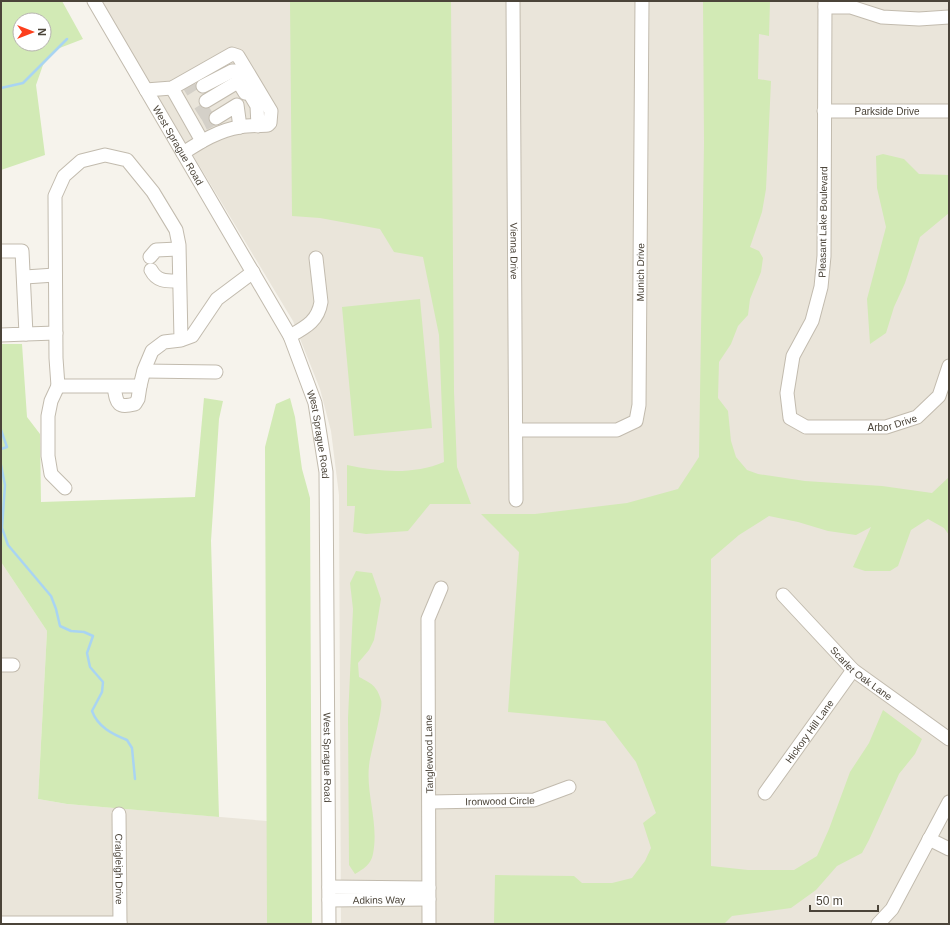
<svg xmlns="http://www.w3.org/2000/svg" width="950" height="925" font-family="Arial,sans-serif">
<style>
.residential{fill:#eae5da}
.green{fill:#d2eab5;fill-rule:evenodd}
.lines{fill:none;stroke-linecap:round;stroke-linejoin:round}
.stream{stroke:#a9d4f2;stroke-width:2.5}
.minor-tunnel{stroke:#d4d0c8;stroke-width:13;stroke-dasharray:13 6;stroke-linecap:butt}
.minor-casing{stroke:#c2bbae;stroke-width:15}
.minor{stroke:#fff;stroke-width:13}
.labels{text-anchor:middle;dominant-baseline:central;stroke-width:4;stroke-linejoin:round;paint-order:stroke}
.street-label{font-size:10px;fill:#4b4439;stroke:#fff}
</style>
<rect width="100%" height="100%" fill="#f6f3ec"/>
<path class="residential" d="M 100,1 L 949,1 L 949,924 L 341,924 L 339,495 L 331,431 L 320,389 L 293,321 Z
M 1,562 L 47,631 L 38,799 L 67,804 L 267,821 L 267,924 L 1,924 Z"/>
<path class="green" d="M 1,1 L 62,1 L 83,39 L 57,49 L 43,65 L 36,85 L 45,155 L 1,170 ZM 20,20 L 44,20 L 44,44 L 20,44 Z
M 290,1 L 451,1 L 454,392 L 457,467 L 471,504 L 430,504 L 408,531 L 366,534 L 353,532 L 355,506 L 347,506 L 347,465 C 380,472 413,475 444,462 L 439,335 L 423,257 L 394,252 L 380,229 L 320,218 L 292,216 Z
M 703,1 L 770,1 L 769,36 L 759,34 L 758,79 L 771,81 L 766,189 L 762,212 L 750,247 L 759,251 L 763,258 L 761,272 L 750,299 L 748,315 L 738,326 L 731,344 L 719,362 L 718,398 L 728,411 L 731,441 L 736,457 L 747,470 L 758,474 L 805,481 L 882,486 L 932,493 L 949,477 L 949,535 L 944,528 L 928,519 L 911,530 L 898,566 L 890,571 L 865,571 L 853,567 L 871,527 L 856,535 L 828,531 L 798,522 L 769,516 L 739,535 L 711,559 L 711,866 L 748,870 L 794,870 L 817,856 L 829,829 L 850,772 L 869,743 L 883,710 L 922,739 L 915,754 L 899,774 L 869,840 L 862,853 L 837,866 L 816,890 L 791,908 L 732,916 L 724,924 L 494,924 L 495,875 L 574,876 L 582,883 L 612,883 L 632,878 L 645,861 L 651,848 L 643,823 L 656,813 L 636,762 L 605,721 L 508,712 L 519,552 L 481,514 L 535,514 L 627,503 L 678,489 L 699,457 L 704,143 Z
M 883,154 L 904,159 L 919,174 L 949,175 L 949,213 L 920,237 L 905,283 L 894,307 L 886,333 L 870,344 L 867,299 L 886,227 L 877,188 L 876,156 Z
M 420,299 L 432,428 L 354,436 L 342,307 Z
M 1,344 L 22,344 L 27,417 L 40,434 L 41,502 L 195,497 L 204,398 L 223,401 L 219,419 L 211,541 L 219,817 L 67,804 L 38,799 L 47,631 L 1,562 Z
M 290,398 L 295,417 L 302,469 L 310,498 L 312,924 L 267,924 L 265,447 L 276,404 Z
M 356,571 L 372,573 L 381,599 L 377,623 L 374,640 L 369,650 L 358,663 L 359,677 C 371,683 377,686 381,700 C 384,707 370,754 369,766 C 366,795 379,823 373,854 C 371,865 363,869 355,874 L 349,865 L 348,718 L 353,609 L 350,583 Z"/>
<g class="lines">
<path class="stream" d="M 1,88 L 23,83 L 67,39
M 1,430 L 7,447 L 1,449
M 1,465 L 5,485 L 2,528 L 8,545 L 51,596 L 56,609 L 60,626 L 71,631 L 84,632 L 93,636 L 87,653 L 90,667 L 103,682 L 102,692 L 92,711 C 98,727 112,734 127,740 L 132,748 L 135,779"/>
<path class="minor-tunnel" d="M 184,90 L 200,80
M 198,114 L 209,107
M 204,124 L 216,118"/>
<g class="minor-casing">
<g id="minor">
<path id="s1" d="M 94,1 L 290,336 L 315,403 L 326,472 L 329,924"/>
<path id="s2" d="M 513,1 L 516,500"/>
<path id="s3" d="M 825,1 L 824,256 L 821,287 L 812,321 L 793,356 L 787,393 L 790,418 L 806,427 L 886,427 L 917,417 L 939,396 L 949,366"/>
<path d="M 825,7 L 851,7 L 882,17 L 919,19 L 949,17"/>
<path d="M 203,86 L 232,71 L 236,71 L 257,106 L 258,126"/>
<path d="M 172,88 L 202,141"/>
<path d="M 146,90 L 172,88 L 232,54 L 238,56 L 271,111 L 270,123 L 268,125 C 259,126 249,125 240,127 C 219,130 200,142 183,153"/>
<path d="M 206,101 L 236,83 L 239,83 L 245,93"/>
<path id="s4" d="M 824,111 L 949,111"/>
<path d="M 216,118 L 237,105 L 240,127"/>
<path d="M 1,251 L 22,251 L 26,334 L 1,335"/>
<path d="M 150,257 L 156,250 L 178,249"/>
<path d="M 151,270 C 157,282 167,281 179,281"/>
<path d="M 25,277 L 55,275"/>
<path d="M 26,334 L 56,333"/>
<path d="M 290,336 C 306,327 318,321 321,302 L 316,258"/>
<path d="M 181,340 L 179,245 L 176,230 L 153,192 L 127,160 L 105,155 L 81,161 L 64,176 L 55,196 L 56,358 L 58,386 L 140,386 L 144,370 L 152,351 L 164,342 L 181,340 L 192,336 L 217,299 L 253,272"/>
<path d="M 144,371 L 216,372"/>
<path d="M 58,386 L 51,401 L 48,416 L 48,456 L 51,474 L 65,488"/>
<path d="M 114,387 C 117,404 117,408 135,404 L 138,399 L 140,386"/>
<path id="s5" d="M 516,430 L 617,430 L 636,421 L 639,405 L 642,1"/>
<path id="s6" d="M 783,595 L 853,670 L 949,739"/>
<path d="M 1,665 L 13,665"/>
<path id="s7" d="M 765,793 L 853,670"/>
<path id="s8" d="M 430,802 L 534,800 L 569,787"/>
<path id="s9" d="M 119,814 L 120,924"/>
<path d="M 929,839 L 949,849"/>
<path d="M 329,887 L 429,888"/>
<path id="s10" d="M 329,900 L 429,899"/>
<path d="M 1,923 L 120,923"/>
<path d="M 429,924 L 428,619 L 441,588"/>
<path d="M 878,924 L 892,909 L 949,802"/>
</g>
</g>
<use href="#minor" class="minor"/>
</g>
<g class="labels">
<g class="street-label">
<text stroke="none"><textPath href="#s4" startOffset="63">Parkside Drive</textPath></text>
<text stroke="none"><textPath href="#s1" startOffset="167">West Sprague Road</textPath></text>
<text transform="translate(823 222) rotate(-89)">Pleasant Lake Boulevard</text>
<text stroke="none"><textPath href="#s2" startOffset="250">Vienna Drive</textPath></text>
<text stroke="none"><textPath href="#s5" startOffset="271">Munich Drive</textPath></text>
<text stroke="none"><textPath href="#s3" startOffset="529">Arbor Drive</textPath></text>
<text stroke="none"><textPath href="#s1" startOffset="491">West Sprague Road</textPath></text>
<text stroke="none"><textPath href="#s6" startOffset="111">Scarlet Oak Lane</textPath></text>
<text stroke="none"><textPath href="#s7" startOffset="76">Hickory Hill Lane</textPath></text>
<text transform="translate(429 754) rotate(-91)">Tanglewood Lane</text>
<text stroke="none"><textPath href="#s1" startOffset="815">West Sprague Road</textPath></text>
<text stroke="none"><textPath href="#s8" startOffset="70">Ironwood Circle</textPath></text>
<text stroke="none"><textPath href="#s9" startOffset="55">Craigleigh Drive</textPath></text>
<text stroke="none"><textPath href="#s10" startOffset="50">Adkins Way</textPath></text>
</g>
</g>
<rect width="950" height="925" fill="none" stroke="#4b4439" stroke-width="4"/>
<g transform="translate(32 32) rotate(90)"><circle r="19" fill="#ffffff" stroke="#b7b4b0"/>
<path d="M0-3L7 15L0 10L-7 15Z" fill="#fc3f1d"/>
<text y="-6" font-size="11" font-weight="bold" text-anchor="middle" fill="#4b4439">N</text>
</g>
<path d="M810 905v6h68v-6" fill="none" stroke="#4b4439" stroke-width="2"/>
<text x="816" y="905" font-size="12" fill="#4b4439" stroke="#ffffff" stroke-width="3" paint-order="stroke">50 m</text>
</svg>
